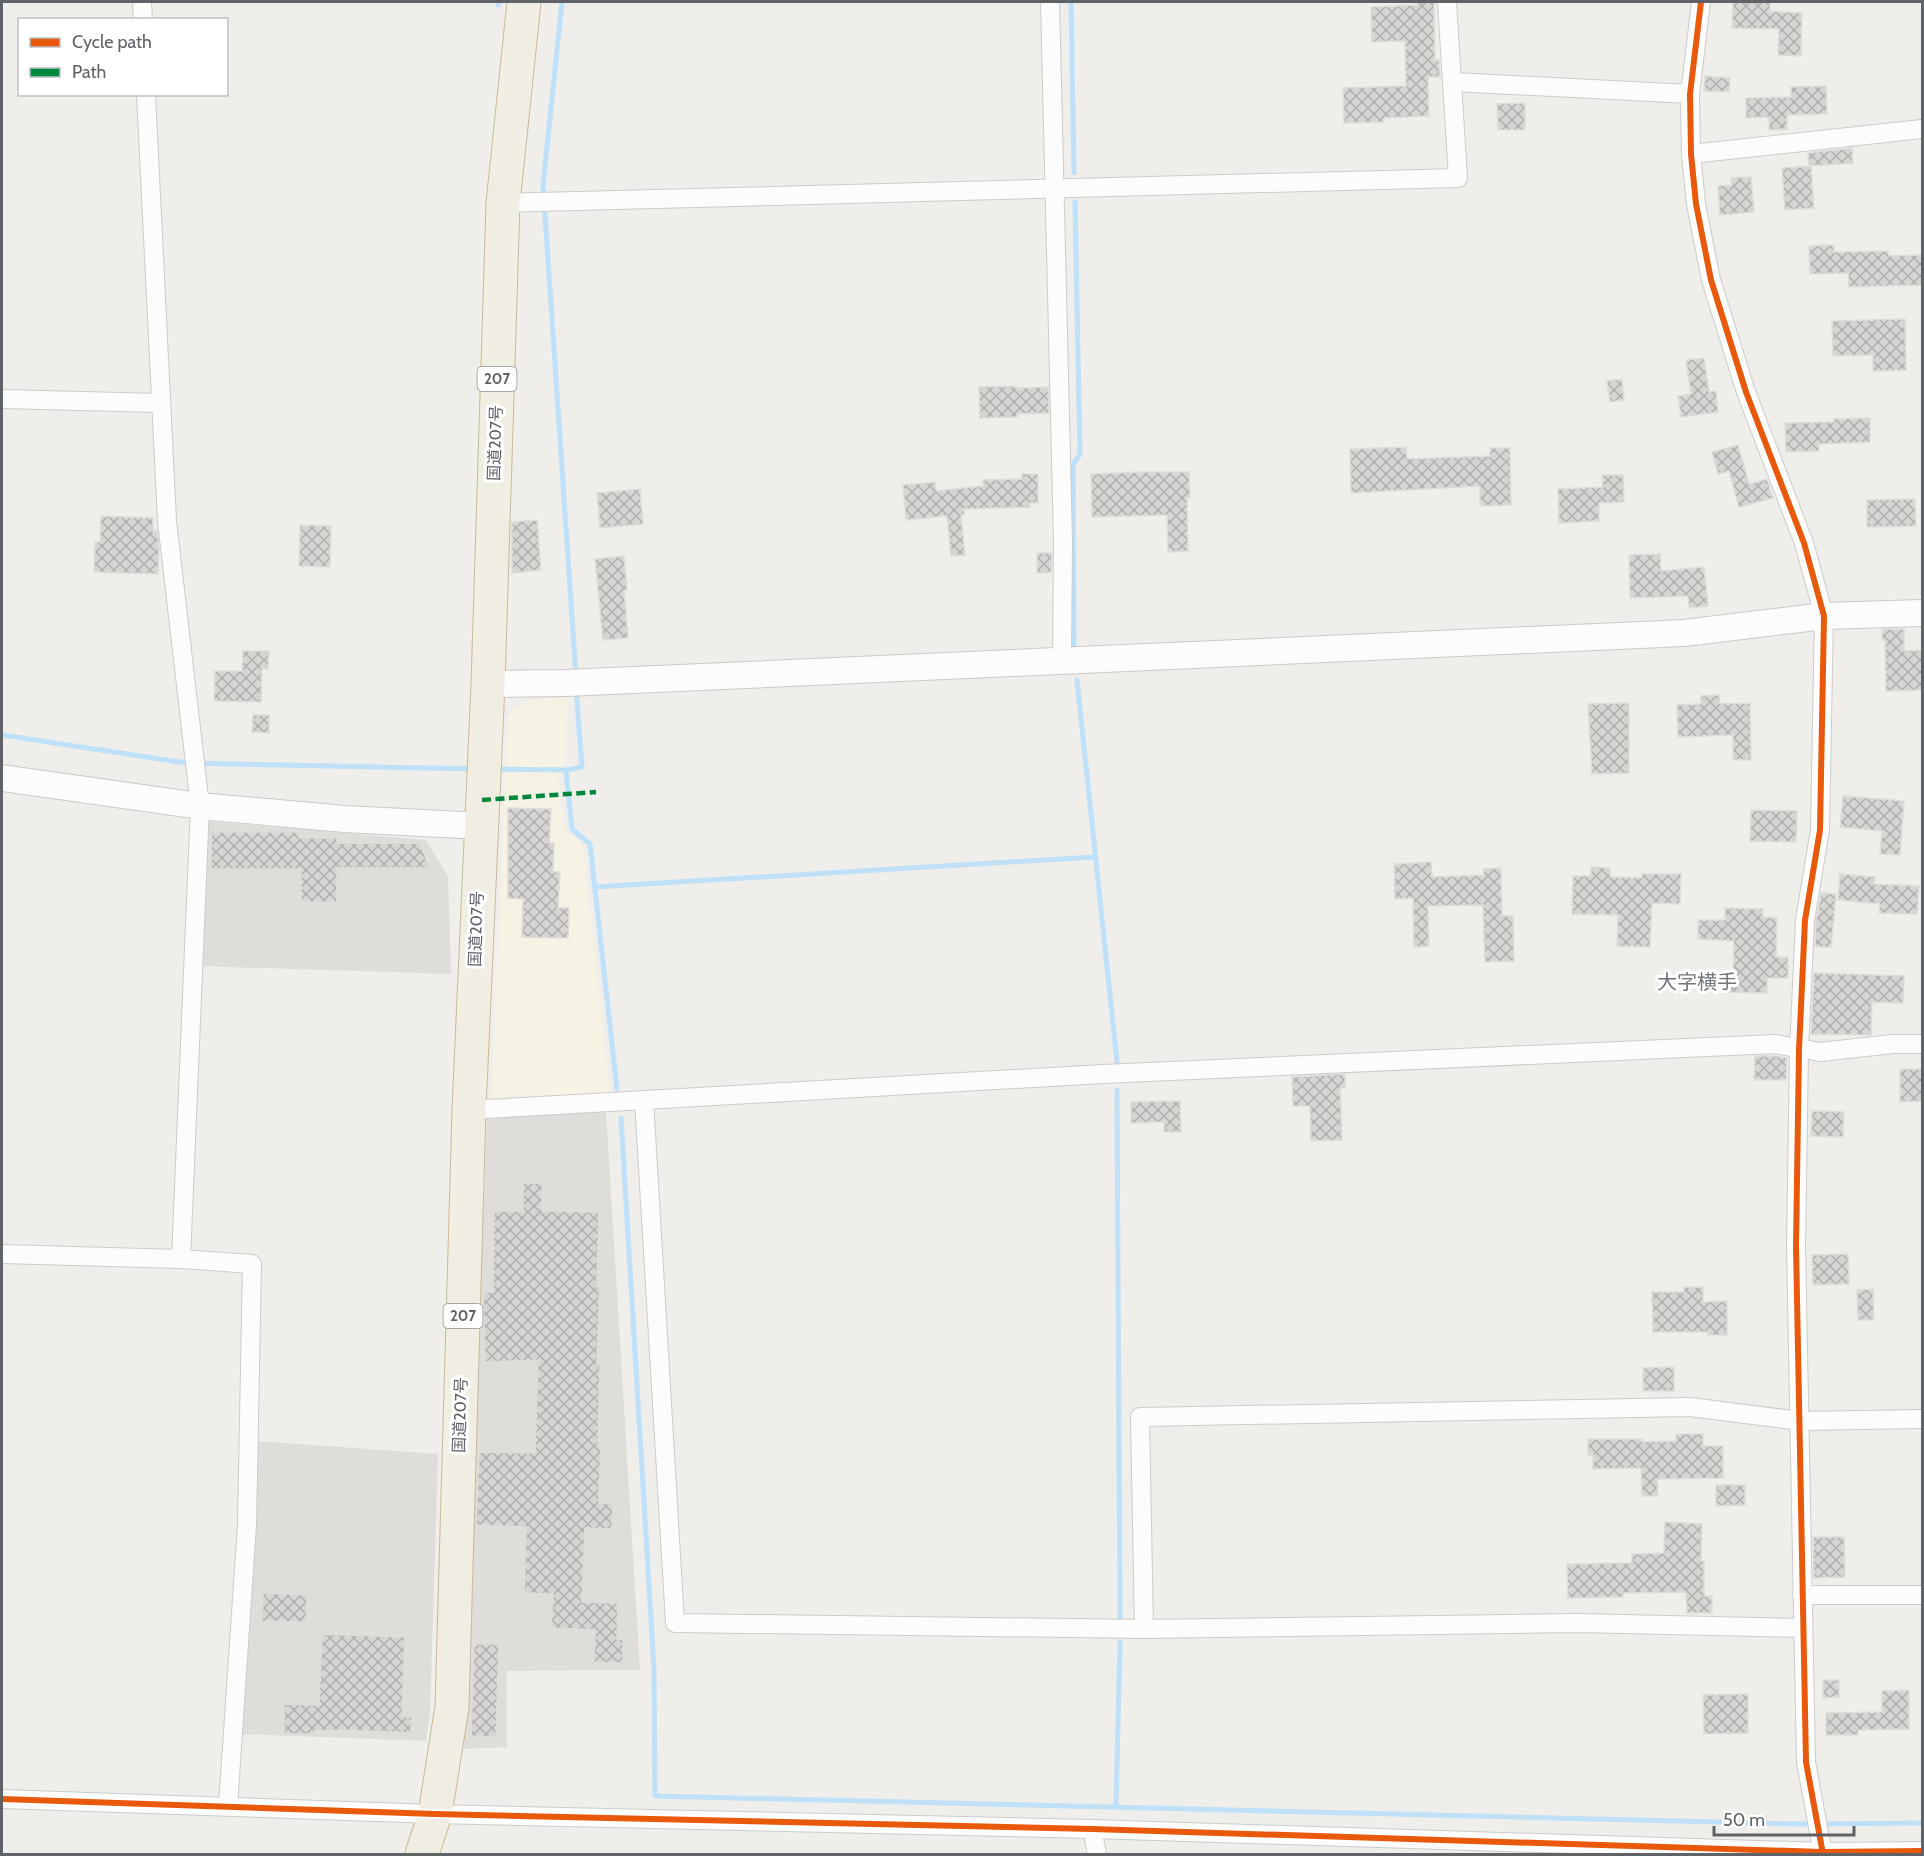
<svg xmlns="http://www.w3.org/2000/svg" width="1924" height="1856" font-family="Cabin,'Noto Sans JP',sans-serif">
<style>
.commercial{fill:#f7f3e4}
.industrial{fill:#dfddda}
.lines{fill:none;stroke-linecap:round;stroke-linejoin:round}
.stream{stroke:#bfe0f9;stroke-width:5}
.building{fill:url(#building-cross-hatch);stroke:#deddd9;stroke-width:1.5}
.street-casing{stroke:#cbcccc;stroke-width:20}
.secondary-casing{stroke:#cacacb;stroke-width:28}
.highway-casing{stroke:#c8b996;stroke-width:35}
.street{stroke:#fdfcfc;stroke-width:18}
.secondary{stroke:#fdfcfc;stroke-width:26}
.highway{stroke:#f0ede3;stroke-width:33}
.quiet{stroke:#00873e;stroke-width:4.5;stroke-dasharray:9 4.5;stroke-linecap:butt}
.cycleway-casing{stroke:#fff;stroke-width:10}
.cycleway{stroke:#e8590c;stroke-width:6}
.labels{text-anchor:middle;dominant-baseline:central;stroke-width:6;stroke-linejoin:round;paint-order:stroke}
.shield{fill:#fff;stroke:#8f9295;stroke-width:1.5}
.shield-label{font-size:15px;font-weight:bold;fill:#5f6368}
.street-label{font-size:16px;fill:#5f6368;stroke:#fff}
.quarter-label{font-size:20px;fill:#70757a;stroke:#fff}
</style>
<defs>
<pattern id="building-cross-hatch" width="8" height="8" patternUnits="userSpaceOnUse" patternTransform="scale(1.5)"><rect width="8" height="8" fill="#d6d5d3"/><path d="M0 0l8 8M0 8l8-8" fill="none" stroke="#b1b0af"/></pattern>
</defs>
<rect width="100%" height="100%" fill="#efeeea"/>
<path class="commercial" d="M 567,698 L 566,757 L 558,780 L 564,828 L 583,847 L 610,1093 L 491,1098 L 508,716 L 528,700 Z"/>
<path class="industrial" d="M 203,821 L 426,840 L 448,876 L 451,974 L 196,966 Z
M 606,1111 L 640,1670 L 507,1671 L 507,1747 L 464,1749 L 487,1116 Z
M 256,1441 L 438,1454 L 430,1714 L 426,1741 L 239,1734 Z"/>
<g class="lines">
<path class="stream" d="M 562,2 L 543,185 L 576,677
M 1071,2 L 1074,173
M 498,5 L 499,2
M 1074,647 L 1073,464 L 1080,454 L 1075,202
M 1077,680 L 1117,1062
M 2,735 L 186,763 L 475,769
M 496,769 L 566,770 L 582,767 L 576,689
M 566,770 L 572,829 L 590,844 L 617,1089
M 594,887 L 1095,857
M 1117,1090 L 1120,1619
M 621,1118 L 654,1669 L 655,1796 L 1803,1824 L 1922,1823
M 1116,1807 L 1120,1642"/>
</g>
<path class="building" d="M 1417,2 L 1434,2 L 1435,60 L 1439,60 L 1440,77 L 1428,77 L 1429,116 L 1384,118 L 1384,122 L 1344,123 L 1343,88 L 1406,86 L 1405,41 L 1372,42 L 1371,7 L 1417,5 Z
M 1733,2 L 1770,2 L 1770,11 L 1802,13 L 1801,56 L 1778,55 L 1779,29 L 1732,28 Z
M 1705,76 L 1730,78 L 1729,92 L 1704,91 Z
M 1826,86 L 1827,114 L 1787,115 L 1787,129 L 1769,130 L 1769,117 L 1746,118 L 1746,98 L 1791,97 L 1791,87 Z
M 1525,103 L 1525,130 L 1498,130 L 1497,104 Z
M 1852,148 L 1853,163 L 1809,166 L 1808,153 Z
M 1811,166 L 1814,208 L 1785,210 L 1782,168 Z
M 1751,177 L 1754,212 L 1720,215 L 1718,186 L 1732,185 L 1731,178 Z
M 1834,245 L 1834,252 L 1888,251 L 1889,256 L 1923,255 L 1923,285 L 1849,287 L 1848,273 L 1810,274 L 1809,246 Z
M 1905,319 L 1906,370 L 1873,371 L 1873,355 L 1833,356 L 1832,321 Z
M 1704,358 L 1709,392 L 1716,391 L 1718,412 L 1681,417 L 1678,396 L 1691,394 L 1686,360 Z
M 1622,379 L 1624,400 L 1610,402 L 1607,381 Z
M 1016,386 L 1016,388 L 1048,387 L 1049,413 L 1017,414 L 1017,417 L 980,418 L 979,387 Z
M 1870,418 L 1870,442 L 1819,444 L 1819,451 L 1786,452 L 1785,423 L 1834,422 L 1834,419 Z
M 1738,445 L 1749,484 L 1767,479 L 1773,498 L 1739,507 L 1729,471 L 1718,474 L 1712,452 Z
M 1406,447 L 1407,459 L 1490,456 L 1490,448 L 1510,448 L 1511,505 L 1480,506 L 1480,486 L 1351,493 L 1350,449 Z
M 1142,472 L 1189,472 L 1190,498 L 1187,498 L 1188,551 L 1168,552 L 1167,515 L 1092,517 L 1091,474 Z
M 1022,474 L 1038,474 L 1038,503 L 1030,503 L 1030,507 L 964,509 L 964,515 L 961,515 L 965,555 L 951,556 L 947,516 L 906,520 L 903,485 L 935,482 L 936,491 L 983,486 L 983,480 L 1022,479 Z
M 1602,475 L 1623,475 L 1624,502 L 1599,503 L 1599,521 L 1559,523 L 1558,489 L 1603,487 Z
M 640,489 L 643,524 L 600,528 L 597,493 Z
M 1915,499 L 1916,526 L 1867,527 L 1867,500 Z
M 101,516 L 153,518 L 153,531 L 157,531 L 159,548 L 158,574 L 94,572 L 95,542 L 100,542 Z
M 537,520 L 541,570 L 512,573 L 512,522 Z
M 300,525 L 331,526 L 330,567 L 299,566 Z
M 1037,553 L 1052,553 L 1051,572 L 1037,573 Z
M 1660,554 L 1661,571 L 1704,567 L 1708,606 L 1689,608 L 1688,596 L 1630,598 L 1629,555 Z
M 624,556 L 627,590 L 624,590 L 628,638 L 603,640 L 595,559 Z
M 1882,629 L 1904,629 L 1904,651 L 1923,650 L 1923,690 L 1886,691 L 1885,640 L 1882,640 Z
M 243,651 L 269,651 L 268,669 L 262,668 L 261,702 L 214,701 L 215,671 L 242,671 Z
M 1719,695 L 1720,704 L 1750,703 L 1751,760 L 1733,760 L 1733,735 L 1678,737 L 1677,705 L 1701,704 L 1701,696 Z
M 1629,703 L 1629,773 L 1592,774 L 1588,704 Z
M 253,715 L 269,715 L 269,733 L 252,732 Z
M 1843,796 L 1904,801 L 1900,855 L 1880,854 L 1882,831 L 1840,827 Z
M 508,808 L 551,809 L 549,843 L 554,843 L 553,872 L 560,872 L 558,908 L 569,908 L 568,938 L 522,937 L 523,899 L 508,898 Z
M 1751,810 L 1797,811 L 1796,842 L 1750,841 Z
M 211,832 L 299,832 L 299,838 L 337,838 L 337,843 L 420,843 L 430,868 L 337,868 L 337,902 L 301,902 L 301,869 L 211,869 Z
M 1431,862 L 1432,877 L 1484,875 L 1483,869 L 1501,868 L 1502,916 L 1513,916 L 1514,961 L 1485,962 L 1483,905 L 1428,906 L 1429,946 L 1414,947 L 1413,898 L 1395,899 L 1394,864 Z
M 1591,867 L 1610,868 L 1610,877 L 1642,878 L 1642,874 L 1681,874 L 1680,904 L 1652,903 L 1650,947 L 1617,946 L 1618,915 L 1572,914 L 1573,876 L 1591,876 Z
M 1840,874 L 1875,877 L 1874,884 L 1919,886 L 1917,914 L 1879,913 L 1880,904 L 1838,900 Z
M 1821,893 L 1836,894 L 1831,948 L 1815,946 L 1816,921 Z
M 1725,908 L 1763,909 L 1762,917 L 1777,918 L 1776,957 L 1788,957 L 1788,978 L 1767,978 L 1767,993 L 1727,992 L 1727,972 L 1733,973 L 1734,941 L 1698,939 L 1698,920 L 1725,920 Z
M 1814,973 L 1904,976 L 1903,1003 L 1872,1002 L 1871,1035 L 1811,1034 Z
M 1755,1056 L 1776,1056 L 1787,1058 L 1786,1080 L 1754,1080 Z
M 1900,1069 L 1923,1069 L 1923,1101 L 1900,1102 Z
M 1345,1074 L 1345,1088 L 1340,1088 L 1342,1140 L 1311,1141 L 1310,1106 L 1293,1106 L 1292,1077 Z
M 1180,1101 L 1181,1132 L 1164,1132 L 1164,1122 L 1131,1123 L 1131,1102 Z
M 1812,1111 L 1844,1112 L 1843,1137 L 1811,1136 Z
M 523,1183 L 542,1183 L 542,1211 L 599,1212 L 597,1287 L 600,1287 L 597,1365 L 600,1365 L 598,1443 L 601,1443 L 599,1503 L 613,1504 L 612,1529 L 585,1528 L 582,1602 L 618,1603 L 617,1639 L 623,1640 L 623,1663 L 594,1662 L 595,1630 L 551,1628 L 553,1594 L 524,1593 L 526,1527 L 476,1525 L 479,1452 L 535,1453 L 538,1360 L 485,1362 L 483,1292 L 493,1292 L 494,1211 L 523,1211 Z
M 1848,1254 L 1849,1284 L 1813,1285 L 1812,1255 Z
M 1684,1287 L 1703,1287 L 1703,1302 L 1727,1301 L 1727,1335 L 1708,1335 L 1708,1332 L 1653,1332 L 1652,1292 L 1684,1292 Z
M 1873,1289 L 1874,1320 L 1858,1320 L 1857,1290 Z
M 1674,1367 L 1674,1391 L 1643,1391 L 1643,1368 Z
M 1676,1434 L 1703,1434 L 1703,1446 L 1723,1446 L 1723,1478 L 1657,1479 L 1658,1496 L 1642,1496 L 1641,1468 L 1593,1469 L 1593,1455 L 1588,1455 L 1588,1439 L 1642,1439 L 1642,1442 L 1676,1441 Z
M 1716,1485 L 1745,1485 L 1745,1505 L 1716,1506 Z
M 1665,1522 L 1702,1524 L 1701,1561 L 1704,1561 L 1704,1596 L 1712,1596 L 1712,1613 L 1687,1613 L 1686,1592 L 1623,1593 L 1623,1597 L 1568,1598 L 1567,1564 L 1632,1563 L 1632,1554 L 1664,1553 Z
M 1813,1537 L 1844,1537 L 1845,1577 L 1814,1578 Z
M 263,1593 L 307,1595 L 306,1622 L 262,1621 Z
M 322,1634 L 405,1637 L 402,1717 L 412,1717 L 411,1733 L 343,1730 L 315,1731 L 315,1734 L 284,1734 L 284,1704 L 319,1705 Z
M 474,1644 L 499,1644 L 496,1737 L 471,1736 Z
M 1823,1680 L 1839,1680 L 1839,1697 L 1823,1698 Z
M 1909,1690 L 1909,1729 L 1858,1730 L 1858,1735 L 1826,1735 L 1826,1713 L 1882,1712 L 1882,1691 Z
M 1748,1694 L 1748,1733 L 1704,1734 L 1703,1695 Z"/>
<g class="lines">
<g class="street-casing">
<path id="street" d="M 142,2 L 143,20
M 1050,2 L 1063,541 L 1062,660
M 1701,2 L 1690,94 L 1691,154 L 1696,204 L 1711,280 L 1746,392 L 1804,543 L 1824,616 L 1820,830 L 1805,920 L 1799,1050 L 1796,1246 L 1806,1762 L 1823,1854
M 1453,82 L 1690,94
M 146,94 L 167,521 L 200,806 L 181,1259
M 1691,154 L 1922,129
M 503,203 L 1458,178 L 1447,2
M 2,399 L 161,403
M 644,1100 L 675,1623 L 1144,1629 L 1577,1623 L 1803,1628
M 469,1110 L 1103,1074 L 1775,1044 L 1820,1052 L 1893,1044 L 1922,1044
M 2,1254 L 181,1259 L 252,1264 L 247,1525 L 228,1806
M 1802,1595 L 1922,1595
M 1144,1629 L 1140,1417 L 1690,1407 L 1800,1421 L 1922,1419
M 2,1799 L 435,1814 L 1092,1829 L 1822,1852 L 1922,1851
M 1092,1829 L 1097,1854"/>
</g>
<g class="secondary-casing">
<path id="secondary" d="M 488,684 L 566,683 L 1684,633 L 1824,616 L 1922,613
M 2,778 L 200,806 L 345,819 L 481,826"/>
</g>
<g class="highway-casing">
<path id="highway" d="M 422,1854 L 435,1814 L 452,1707 L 469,1110 L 488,684 L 503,203 L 524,2"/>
</g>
<use href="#street" class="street"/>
<use href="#secondary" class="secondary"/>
<use href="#highway" class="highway"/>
<path class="quiet" d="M 482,800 L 596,792"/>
<g class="cycleway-casing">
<path id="cycleway" d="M 1701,2 L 1690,94 L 1691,154 L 1696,204 L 1711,280 L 1746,392 L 1804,543 L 1824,616 L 1820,830 L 1805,920 L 1799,1050 L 1796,1246 L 1806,1762 L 1823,1854
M 2,1799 L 435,1814 L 1092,1829 L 1822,1852 L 1922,1851"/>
</g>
<use href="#cycleway" class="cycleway"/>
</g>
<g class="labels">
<g class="shield">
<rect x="477.5" y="367" width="39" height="24" rx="4.5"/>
<rect x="443.5" y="1304" width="39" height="24" rx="4.5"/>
</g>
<g class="shield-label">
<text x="497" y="379">207</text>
<text x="463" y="1316">207</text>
</g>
<g class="street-label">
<text transform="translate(495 443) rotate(-88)">国道207号</text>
<text transform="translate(476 929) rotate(-88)">国道207号</text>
<text transform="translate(460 1415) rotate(-88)">国道207号</text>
</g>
<g class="quarter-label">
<text x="1697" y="982">大字横手</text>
</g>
</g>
<rect width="1924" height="1856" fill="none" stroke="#5f6368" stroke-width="6"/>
<rect x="18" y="18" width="210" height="78" fill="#ffffff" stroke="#bfc1c3" stroke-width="1.5"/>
<rect x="30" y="38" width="30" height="9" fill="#e8590c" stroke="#bfc1c3" stroke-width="1.5"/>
<text x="72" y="48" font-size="18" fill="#5f6368">Cycle path</text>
<rect x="30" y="68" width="30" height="9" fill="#00873e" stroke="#bfc1c3" stroke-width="1.5"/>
<text x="72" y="78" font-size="18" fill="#5f6368">Path</text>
<path d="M1714 1826v9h140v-9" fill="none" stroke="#5f6368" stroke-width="3"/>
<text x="1723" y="1826" font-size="18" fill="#5f6368" stroke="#ffffff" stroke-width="4.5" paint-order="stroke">50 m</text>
</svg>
